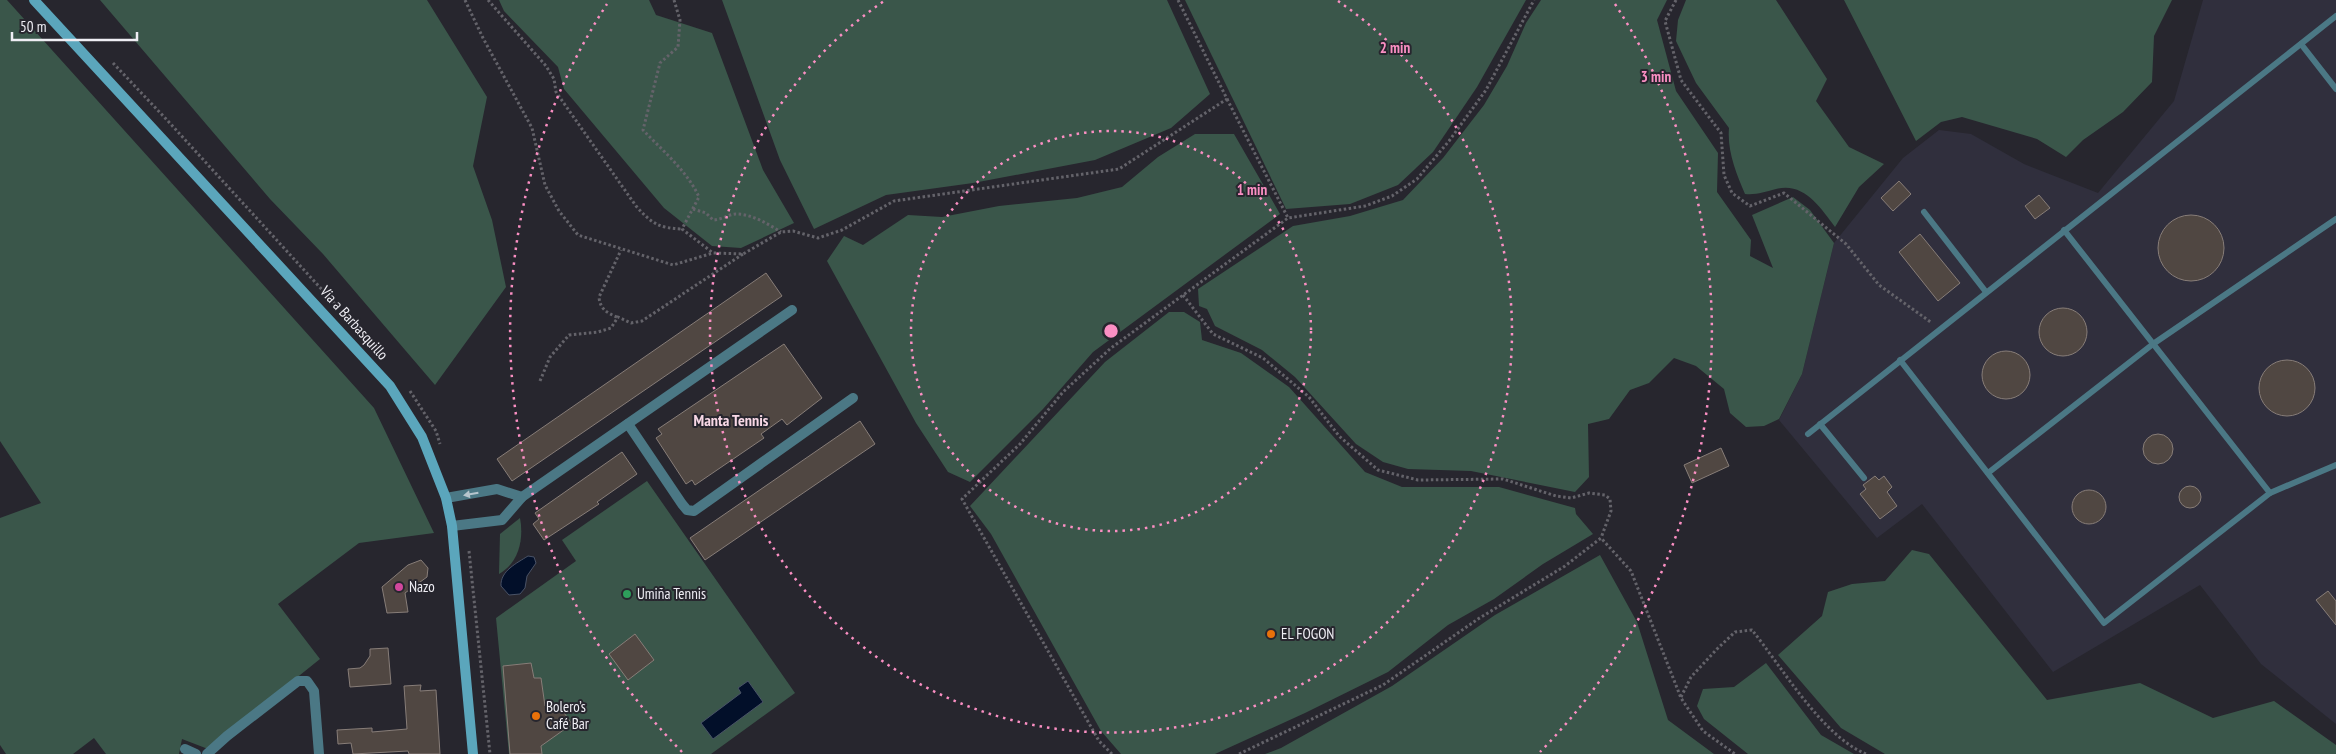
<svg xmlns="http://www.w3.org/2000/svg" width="2336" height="754" viewBox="0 0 2336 754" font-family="'PT Sans Narrow',sans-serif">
	<rect width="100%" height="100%" fill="#27262e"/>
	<path fill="#302f3d" d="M2203 0H2336V724L2261 664 2200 585 2053 672 1922 504 1877 538 1779 420 1802 374 1834 243 1903 158 1939 130 1971 134 2024 164 2098 193 2174 101Z"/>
	<g fill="#3a564a">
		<path d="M0 0H7L374 408 434 533 359 543 278 604 320 659 208 749 182 739 179 754H106L94 738 73 754H6L0 745V518L41 503 0 441Z"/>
		<path d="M100 0H427L487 97 473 166 492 220 506 287 435 385 323 254 270 199Z"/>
		<path d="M499 0H649L656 15 712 33 763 170 794 223 741 248 712 246 664 208 564 89 558 67 504 11Z"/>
		<path d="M722 0H1167L1210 94 1171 128 1095 160 973 183 886 195 814 229 780 160Z"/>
		<path d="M1185 0H1526L1477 87 1433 152 1398 185 1350 204 1286 209Z"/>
		<path d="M1541 0H1667L1657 20 1676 91 1718 153 1717 192 1751 240 1750 256 1773 268 1752 215 1793 197 1810 210 1834 243 1802 374 1779 419 1764 426 1746 427 1730 413 1724 389 1696 366 1674 358 1649 383 1630 390 1609 419 1588 424 1589 477 1575 492 1471 471 1408 469 1383 462 1356 444 1295 377 1262 350 1215 326 1207 309 1199 306 1198 289 1293 226 1350 216 1403 200 1443 158 1484 105 1507 66 1526 23Z"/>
		<path d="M1686 0H1776L1827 79 1816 101 1849 147 1884 164 1859 187 1835 227C1820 207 1804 182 1776 189 1764 192 1757 195 1745 194 1736 173 1727 151 1729 128L1696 83 1676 41 1678 20Z"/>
		<path d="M1844 0H2172L2154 36 2152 82 2123 112 2083 140 2066 157 2037 139 1962 117 1941 122 1916 141Z"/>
		<path d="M1195 134H1234L1280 214 1093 352 1043 409 970 482 948 472 916 423 827 261 844 236 863 245 908 215 942 217 999 206 1077 198 1122 187 1158 157Z"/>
		<path d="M1169 312H1184L1200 322 1202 340 1241 353 1289 387 1365 472 1402 487H1499L1575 508 1576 514 1593 534 1543 564 1494 599 1448 625 1388 672 1305 713 1215 754H1121L1101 731 991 534 970 506 1105 362Z"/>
		<path d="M647 481 795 693 711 754H509L496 618 576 561 562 540Z"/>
		<path d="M520 518C524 539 519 563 499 574L500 534Z"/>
		<path d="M1912 550 1929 554 2047 700 2140 683 2213 718 2274 701 2336 745V754H1885L1841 728 1778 655 1822 616 1828 592 1852 584 1885 581Z"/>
		<path d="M1600 555 1637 622 1668 720 1714 754H1265L1281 748 1392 686 1495 615Z"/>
		<path d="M1766 663 1821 735 1854 754H1748L1704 719 1697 706 1703 689 1734 687Z"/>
	</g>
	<g fill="#020f29" stroke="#495266">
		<path d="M528 556 534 557 536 563 527 576 525 588 520 594 509 595 501 586C500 571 517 563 528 556Z"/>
		<path d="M748 681 763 702 713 739 701 723 741 693 738 688Z"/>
	</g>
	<g fill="#504742" stroke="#877d78">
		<path d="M1899 181 1911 194 1893 211 1881 198Z"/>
		<path d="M2039 195 2050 208 2035 219 2025 206Z"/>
		<circle cx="2191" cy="248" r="33"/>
		<path d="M1920 234 1960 283 1938 301 1899 252Z"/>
		<path d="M766 273 782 296 512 481 497 459Z"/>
		<circle cx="2063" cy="332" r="24"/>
		<path d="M784 344 822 398 787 425 782 419 761 434 764 438 695 485 692 480 686 484 656 438 662 434 658 429Z"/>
		<circle cx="2006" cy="375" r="24"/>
		<circle cx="2287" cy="388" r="28"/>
		<path d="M860 421 875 444 705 560 690 538Z"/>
		<circle cx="2158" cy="449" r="15"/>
		<path d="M1721 448 1729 466 1692 483 1684 465Z"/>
		<path d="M622 452 637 474 597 502 599 504 544 540 533 524 539 519 535 513Z"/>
		<path d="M1875 476 1879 480 1884 476 1892 487 1887 492 1897 506 1880 519 1860 494 1866 489 1863 485Z"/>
		<circle cx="2190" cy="497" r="11"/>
		<circle cx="2089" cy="507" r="17"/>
		<path d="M421 560 428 568 427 577 405 593 408 612 387 613 382 587 408 565Z"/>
		<path d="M2328 591 2336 601V625L2316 600Z"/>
		<path d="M635 634 654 660 628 680 609 654Z"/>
		<path d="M388 648 391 684 350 687 348 669 360 668 364 665 370 656V649Z"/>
		<path d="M531 663 534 678H541L545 706 557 703 572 724 541 746 542 754H510L503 666Z"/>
		<path d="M421 685 420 691 436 690 440 754H409L408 751 353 754 351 743 338 744 337 730 372 728V732L407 729 404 686Z"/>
	</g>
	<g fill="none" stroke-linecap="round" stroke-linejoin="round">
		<g stroke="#64636a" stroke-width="3" stroke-dasharray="2.5 2.5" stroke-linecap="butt">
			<path d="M465 0 483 38 532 128 545 185 559 211 578 235 673 265 713 253"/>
			<path d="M488 0 546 66 554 79 556 92 636 206C652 224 659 228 682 229"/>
			<path d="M674 0 680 20 678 47 660 63 643 130C663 151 687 171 699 197L682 229 713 253 743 254 781 232 793 231 818 238 842 230 894 201 1119 169 1227 99 1178 0"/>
			<path d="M1676 0 1665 21 1681 80 1721 133 1724 175 1732 193 1750 206 1784 193 1846 244 1879 285 1932 323"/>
			<path d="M113 63 167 120 336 305"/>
			<path d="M1227 99 1288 218"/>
			<path d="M693 209 706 213 713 220C721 220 729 214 736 214 752 214 768 224 781 232"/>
			<path d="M1183 295 1213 334 1263 358 1309 397 1339 436 1378 470 1418 480 1503 479 1556 496 1571 498 1589 493 1605 495 1610 499 1611 511 1601 538"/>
			<path d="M617 317C607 313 600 309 599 297L621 250"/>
			<path d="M540 381 550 357 569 335 598 332 611 328 618 317 631 323 642 321 743 254"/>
			<path d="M410 391 436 431 440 444"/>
			<path d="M469 551 490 754"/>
			<path d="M1681 697 1691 677 1717 649 1735 632 1752 630C1782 667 1822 736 1866 754"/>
			<path d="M1112 754 1099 741 962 499 1020 444 1063 392 1111 348 1288 218 1365 206 1392 196 1417 179 1449 141 1486 90 1534 0"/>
			<path d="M1239 754 1383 685 1478 619 1565 566 1601 538 1631 571 1681 698 1703 731 1735 754"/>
		</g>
		<g stroke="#4b7885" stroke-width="6">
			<path d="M2301 44 2336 89"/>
			<path d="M1924 212 1986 292"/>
			<path d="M2064 230 2270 493 2336 465"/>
			<path d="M1900 360 2104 623 2270 493"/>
			<path d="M1820 424 1864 478"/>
			<path d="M1808 434 2336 16"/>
			<path d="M1988 473 2153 344 2336 219"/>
		</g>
		<g stroke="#4b7885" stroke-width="10">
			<path d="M628 424 682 504 687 510 694 511 853 398"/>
			<path d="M446 498 497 489 522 497"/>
			<path d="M452 526 502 520 522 497 792 310"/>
			<path d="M185 749 196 754"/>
			<path d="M207 754 227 736 298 681H307L314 691 319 754"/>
		</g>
		<path stroke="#5ba6bc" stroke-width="10" d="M34 0 390 386 422 437 446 498 452 526 473 754"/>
	</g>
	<defs><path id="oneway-solid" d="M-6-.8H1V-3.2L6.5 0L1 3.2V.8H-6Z" transform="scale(1.25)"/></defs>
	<use fill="#b6c5cd" href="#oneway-solid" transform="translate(471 494) rotate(170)"/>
	<g fill="none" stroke="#fb8fc3" stroke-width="2.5" stroke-dasharray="2.5 5">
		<circle cx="1111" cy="331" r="200"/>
		<path d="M1338 1A401 401 0 1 1 884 1"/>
		<path d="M682 752A601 601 0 0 1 607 4M1615 4A601 601 0 0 1 1540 752"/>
	</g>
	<circle fill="#d1479c" stroke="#27262e" stroke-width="2" cx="399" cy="587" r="5"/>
	<circle fill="#2e9e5b" stroke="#27262e" stroke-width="2" cx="627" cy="594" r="5"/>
	<g fill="#e8710a" stroke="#27262e" stroke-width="2">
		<circle cx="1271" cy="634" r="5"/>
		<circle cx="536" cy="716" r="5"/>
	</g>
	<g text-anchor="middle" stroke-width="4" stroke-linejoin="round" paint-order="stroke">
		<g font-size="15" fill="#efeef4" stroke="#27262e">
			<text transform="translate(354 323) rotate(48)" y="5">Via a Barbasquillo</text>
		</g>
		<g font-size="15" fill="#efeef4" stroke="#27262e" text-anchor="start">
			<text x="409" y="592">Nazo</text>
			<text x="637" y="599">Umiña Tennis</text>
			<text x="1281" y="639">EL FOGON</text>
			<text x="546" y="712">Bolero’s<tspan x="546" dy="17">Café Bar</tspan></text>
		</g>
		<g font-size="16" font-weight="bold" fill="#f8d8e6" stroke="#27262e">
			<text x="731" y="426">Manta Tennis</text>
		</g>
	</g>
	<circle cx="1111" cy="331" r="8" fill="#fb8fc3" stroke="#27262e" stroke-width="2.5"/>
	<g font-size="15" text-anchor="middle" font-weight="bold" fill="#fb8fc3" stroke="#27262e" stroke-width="4" stroke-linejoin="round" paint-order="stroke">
		<text x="1395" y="53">2 min</text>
		<text x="1656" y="82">3 min</text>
		<text x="1252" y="195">1 min</text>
	</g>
	<path d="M12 32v8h125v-8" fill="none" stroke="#efeef4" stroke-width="2.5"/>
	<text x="20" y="32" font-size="15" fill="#efeef4" stroke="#27262e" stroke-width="4" paint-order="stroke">50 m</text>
</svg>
